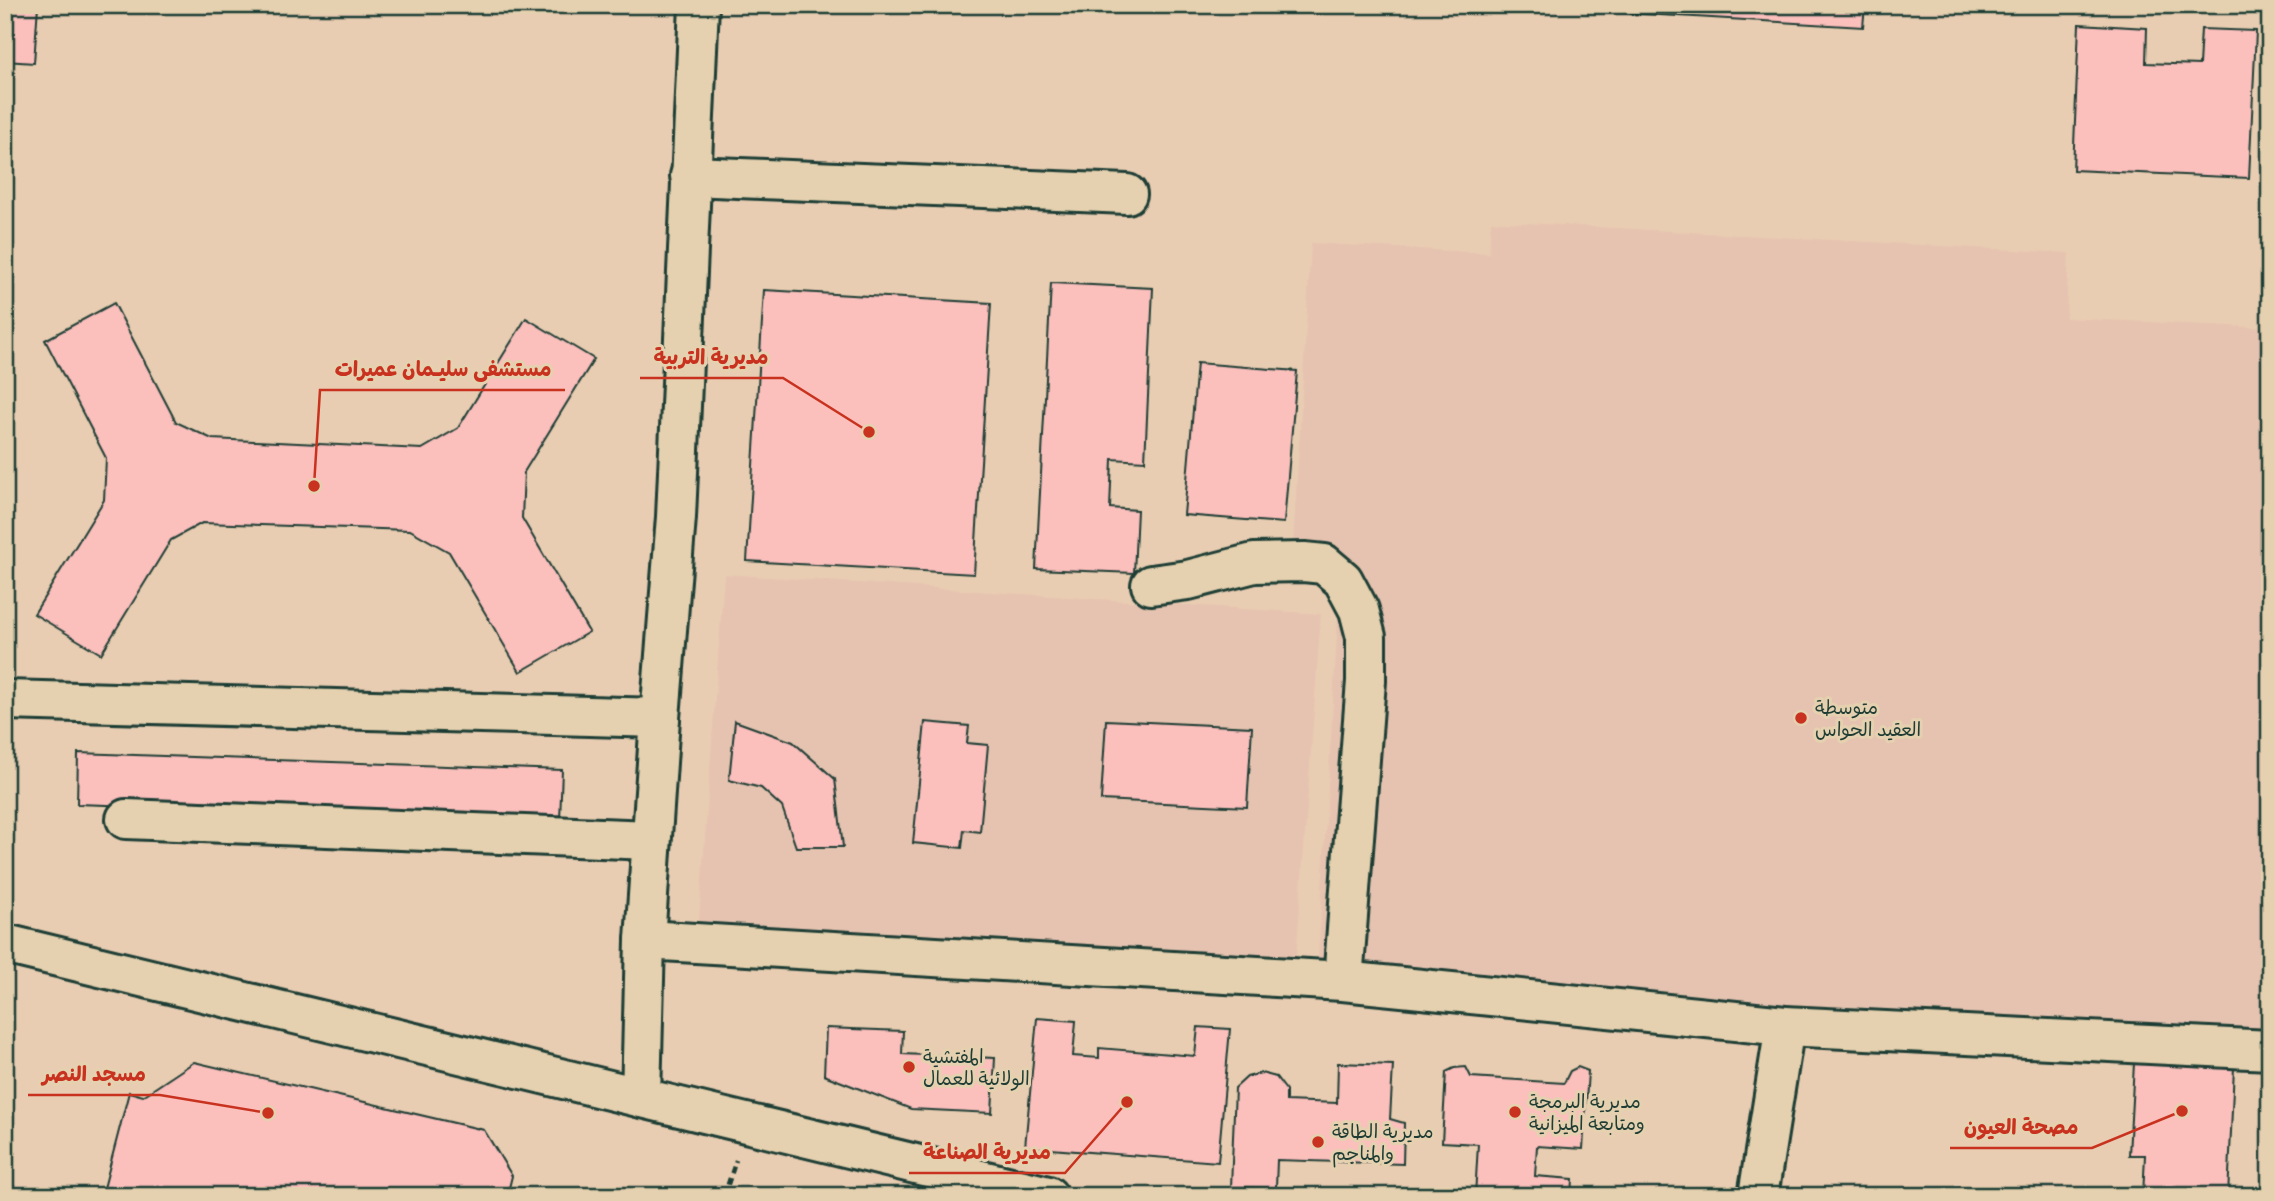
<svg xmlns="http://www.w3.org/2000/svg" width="2275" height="1201" viewBox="0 0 2275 1201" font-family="Delius,'Playpen Sans Arabic',sans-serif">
	<rect width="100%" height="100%" fill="#e9cdb2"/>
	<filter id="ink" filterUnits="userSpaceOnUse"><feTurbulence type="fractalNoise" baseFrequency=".0143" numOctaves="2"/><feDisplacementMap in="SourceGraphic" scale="14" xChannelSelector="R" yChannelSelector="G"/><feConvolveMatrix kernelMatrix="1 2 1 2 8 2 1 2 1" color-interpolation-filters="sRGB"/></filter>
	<g filter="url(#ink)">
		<g fill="#e6c3b0">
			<path d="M1491 221 2069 253 2066 318 2270 328V872L2259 1046 1316 993 1341 564 1292 561 1311 243 1489 253Z"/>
			<path d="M724 574 1321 614 1295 974 698 933Z"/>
		</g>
		<g fill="#fbbfbc" stroke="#1f3d34" stroke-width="2">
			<path d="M5 5H38L34 63 5 61Z"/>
			<path d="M1610 5H1865L1863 27 1610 12Z"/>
			<path d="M2079 24 2147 28 2146 63 2199 65 2201 29 2256 31 2249 178 2073 170Z"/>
			<path d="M1051 283 1153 288 1145 461 1112 459 1110 508 1137 510 1134 573 1036 569Z"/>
			<path d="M764 290 991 303 974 574 747 561Z"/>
			<path d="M114 303 176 422 212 439 422 449 458 428 526 318 594 359 524 472 522 518 589 632 520 672 449 552 410 530 202 523 171 540 101 654 34 614 104 500 106 458 45 340Z"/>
			<path d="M1197 363 1297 371 1284 523 1184 515Z"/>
			<path d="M1106 720 1252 727 1247 807 1101 800Z"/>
			<path d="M735 721 793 742 835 779 843 847H796L782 807 761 788 729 780Z"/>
			<path d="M925 722 969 726 967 743 988 745 980 832 964 830 962 848 913 843Z"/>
			<path d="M78 753 562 770 560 820 77 804Z"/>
			<path d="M1037 1018 1076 1021 1073 1056 1099 1058V1048L1195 1056 1198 1027 1230 1029 1218 1162 1025 1147Z"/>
			<path d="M826 1028 903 1031 902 1054 995 1058 992 1113 911 1109 824 1075Z"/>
			<path d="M194 1062 484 1130 512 1176 507 1196H102L129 1092 143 1096Z"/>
			<path d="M1338 1063 1393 1065 1390 1119 1404 1123 1403 1164 1277 1160 1276 1188 1231 1187 1235 1088 1247 1077 1261 1073 1276 1077 1286 1090V1101L1337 1103Z"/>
			<path d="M2134 1063 2234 1067 2228 1196H2143L2145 1155H2129Z"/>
			<path d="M1466 1067 1471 1077 1564 1083 1570 1071 1578 1067 1588 1071 1583 1149 1537 1146 1535 1176 1573 1179 1572 1196H1475L1478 1144 1442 1142 1446 1072 1454 1068Z"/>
		</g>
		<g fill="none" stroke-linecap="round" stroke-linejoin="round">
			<g stroke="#1f3d34" stroke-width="44">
				<g id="minor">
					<path d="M690 176 1127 194"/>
					<path d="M1151 585 1188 580 1254 563 1304 562 1324 564 1343 580 1359 610 1366 637V681L1343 981"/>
					<path d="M5 700 660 718"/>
					<path d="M126 819 651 840"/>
					<path d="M645 940 1343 981 1785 1026 2270 1050"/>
					<path d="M5 944 1048 1196"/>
					<path d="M641 1098 645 940 660 718 676 517 699 5"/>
					<path d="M1758 1196 1785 1026"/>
				</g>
			</g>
			<path stroke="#1f3d34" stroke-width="4.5" stroke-dasharray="7 5" stroke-linecap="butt" d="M724 1196 736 1160"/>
			<use href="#minor" stroke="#e5d1af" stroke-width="38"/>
		</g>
	</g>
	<g fill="#c8321e" stroke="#e5d1af" stroke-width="2.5">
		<circle cx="1801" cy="718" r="7"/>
		<circle cx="909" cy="1067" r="7"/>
		<circle cx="1515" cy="1112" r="7"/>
		<circle cx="1318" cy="1142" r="7"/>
	</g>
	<g text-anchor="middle" stroke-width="6" stroke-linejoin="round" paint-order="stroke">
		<g font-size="19" fill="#1f3d34" stroke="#e5d1af" text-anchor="start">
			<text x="1815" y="714">متوسطة<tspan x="1815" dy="22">العقيد الحواس</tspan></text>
			<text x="923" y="1063">المفتشية<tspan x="923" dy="22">الولائية للعمال</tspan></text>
			<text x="1529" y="1108">مديرية البرمجة<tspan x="1529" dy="22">ومتابعة الميزانية</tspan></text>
			<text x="1332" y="1138">مديرية الطاقة<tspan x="1332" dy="22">والمناجم</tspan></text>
		</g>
	</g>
	<path fill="none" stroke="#c8321e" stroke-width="2.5" d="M869 432L783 378H640M314 486L320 390H565M268 1113L160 1095H28M2182 1111L2092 1148H1950M1127 1102L1065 1173H909"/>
	<g fill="#c8321e" stroke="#e5d1af" stroke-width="2.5">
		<circle cx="869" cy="432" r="7"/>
		<circle cx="314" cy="486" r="7"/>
		<circle cx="268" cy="1113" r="7"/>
		<circle cx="2182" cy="1111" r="7"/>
		<circle cx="1127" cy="1102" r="7"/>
	</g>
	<g font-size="21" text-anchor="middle" font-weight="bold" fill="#c8321e" stroke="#e5d1af" stroke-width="6" stroke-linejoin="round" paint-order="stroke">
		<text x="711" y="364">مديرية التربية</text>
		<text x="443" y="376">مستشفى سليـمان عميرات</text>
		<text x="94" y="1081">مسجد النصر</text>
		<text x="2021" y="1134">مصحة العيون</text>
		<text x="987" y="1159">مديرية الصناعة</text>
	</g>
	<rect width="2275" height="1201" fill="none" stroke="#e5d1af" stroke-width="28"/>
	<rect x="14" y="14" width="2247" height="1173" fill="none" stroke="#1f3d34" stroke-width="2.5" filter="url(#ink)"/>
</svg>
